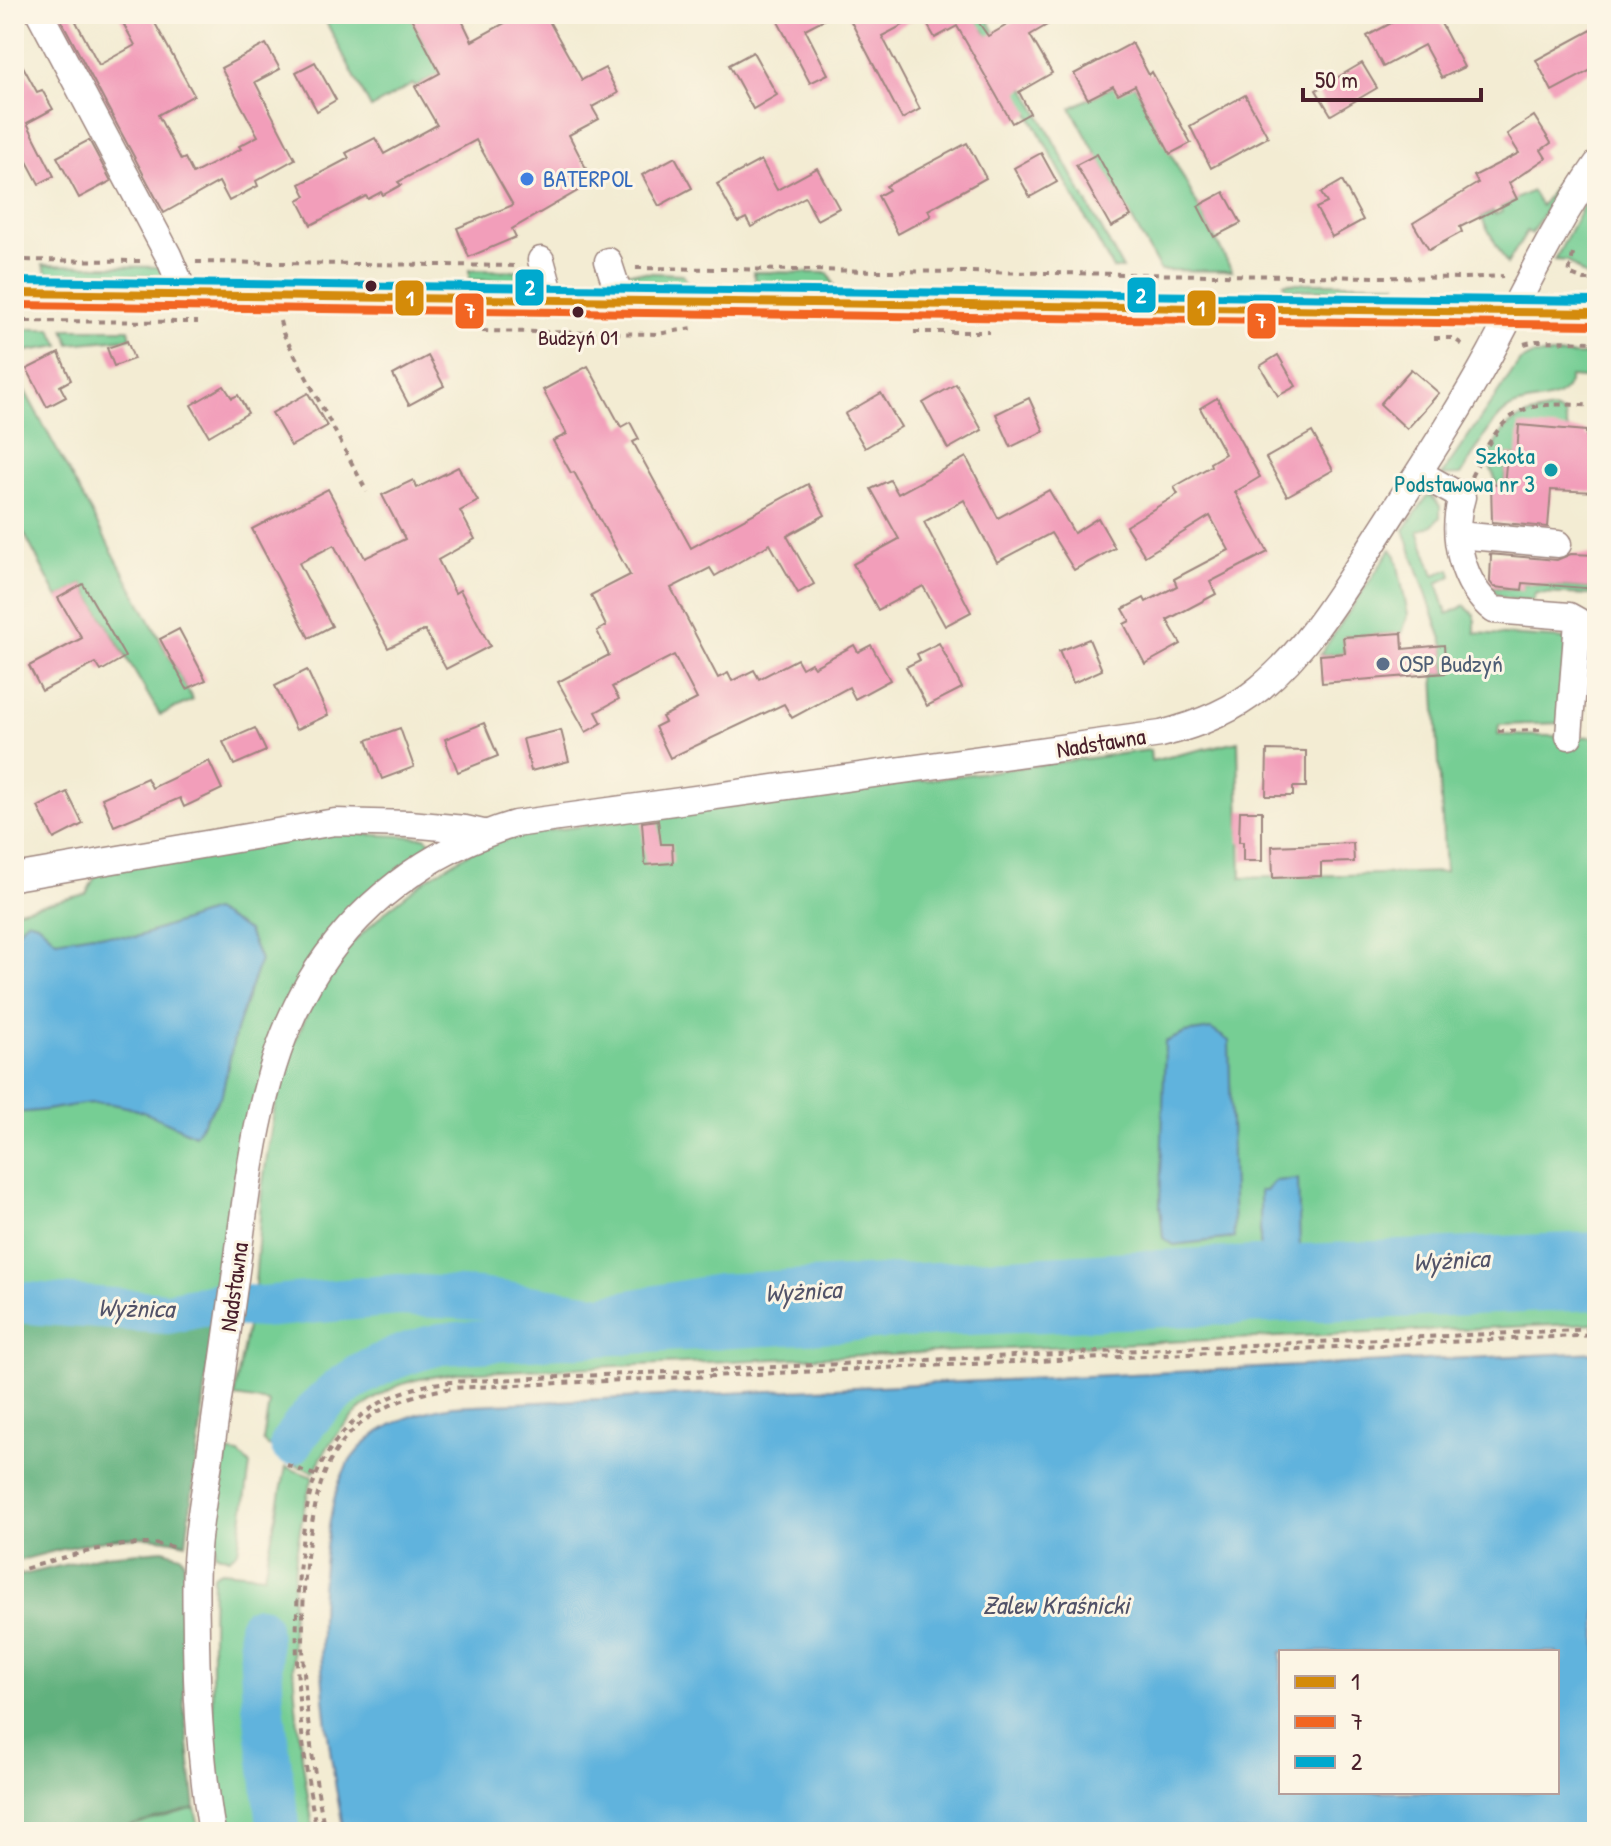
<svg xmlns="http://www.w3.org/2000/svg" width="1611" height="1846" viewBox="0 0 1611 1846" font-family="'Patrick Hand',sans-serif">
	<rect width="100%" height="100%" fill="#fcf5e5"/>
	<filter id="ink" filterUnits="userSpaceOnUse"><feTurbulence type="fractalNoise" baseFrequency=".0125" numOctaves="2"/><feDisplacementMap in="SourceGraphic" scale="16" xChannelSelector="R" yChannelSelector="G"/><feConvolveMatrix kernelMatrix="1 2 1 2 8 2 1 2 1" color-interpolation-filters="sRGB"/></filter>
	<filter id="wash" filterUnits="userSpaceOnUse"><feTurbulence type="fractalNoise" baseFrequency=".006" numOctaves="4" result="noise"/><feDisplacementMap in="SourceGraphic" scale="32" xChannelSelector="R" yChannelSelector="G"/><feGaussianBlur stdDeviation="1.8" result="paint"/><feColorMatrix in="noise" values="0 0 0 0 0 0 0 0 0 0 0 0 0 0 0 0 0 1.4 0 .05"/><feComposite in="paint" operator="in"/></filter>
	<g filter="url(#wash)">
		<rect width="100%" height="100%" fill="#f3ecd3"/>
		<g fill="#76ce94" stroke="#607660" stroke-width="2">
			<path d="M322 14H409L441 73 415 87 413 84 371 108Z"/>
			<path d="M973 14H985L1123 269H1113L984 30H982Z"/>
			<path d="M1135 85 1232 271 1160 270 1071 108 1113 86Z"/>
			<path d="M1564 173 1566 175 1531 234 1527 231 1507 264 1481 217 1493 211 1495 215 1502 212 1500 207 1532 191 1541 206Z"/>
			<path d="M1589 194 1597 210V276H1585L1568 261 1555 260Z"/>
			<path d="M43 265 161 267 167 277 47 274Z"/>
			<path d="M469 270 538 271 539 282 469 280Z"/>
			<path d="M623 272 683 274 688 284H628Z"/>
			<path d="M753 272 828 273 834 286 757 284Z"/>
			<path d="M1284 283H1397L1395 292 1286 289Z"/>
			<path d="M14 329H51L60 346 14 353Z"/>
			<path d="M64 329H129L131 338 70 344Z"/>
			<path d="M1533 355H1597V379L1570 377C1567 407 1529 397 1509 409 1492 418 1472 458 1461 475L1441 476 1520 361Z"/>
			<path d="M14 371 193 700 160 715 83 584 58 598 14 514Z"/>
			<path d="M1553 410 1564 414 1568 430 1517 456 1507 455 1504 486 1498 485 1487 460C1506 421 1511 418 1553 410Z"/>
			<path d="M1429 494 1440 506V517L1433 525 1418 531 1434 575 1450 569 1452 576 1437 583 1447 614 1464 606 1475 615V633L1567 639 1563 723 1499 725 1498 735 1597 737V1247H1508L1125 1262 711 1286 605 1306 470 1289 393 1286 254 1299 262 1188 275 1105 293 1046 318 989 346 949 387 910 426 879 484 844 523 834 1150 750 1151 761 1238 741 1241 878 1445 872 1434 674 1446 673 1444 645 1404 530Z"/>
			<path d="M1391 549 1396 556 1408 615 1402 633 1344 637 1345 653 1320 655Z"/>
			<path d="M1523 583 1597 589V595L1535 593 1533 600C1516 599 1500 602 1490 587L1522 590Z"/>
			<path d="M332 833 425 837 434 845 405 863 358 902 330 931 310 959 248 1131 230 1199 217 1299 171 1309 14 1302V911L86 894 98 871Z"/>
			<path d="M1199 1274 1196 1299 442 1339C430 1341 417 1343 405 1346 358 1361 315 1396 290 1439L291 1444 295 1445C336 1387 372 1364 442 1350L1597 1302V1323L455 1373C441 1376 426 1377 412 1381 368 1394 332 1432 314 1472L287 1462 289 1450 268 1446 263 1441 269 1402 234 1397 250 1311 397 1300 486 1307 603 1321 724 1299Z"/>
			<path d="M226 1452 239 1454 250 1465 238 1551 229 1558 215 1553Z"/>
			<path d="M286 1467 313 1477C277 1587 294 1720 314 1832H283L266 1703 262 1626 257 1628 260 1708 275 1832H224C210 1747 211 1660 213 1575L221 1571 264 1575Z"/>
			<path d="M195 1808 200 1832H50L115 1830Z"/>
		</g>
		<g fill="#60b17e" stroke="#556854" stroke-width="2">
			<path d="M14 1313 167 1323 215 1313 186 1543C129 1527 70 1547 14 1562Z"/>
			<path d="M163 1550 181 1555 184 1561V1706L195 1808 115 1830 37 1832 14 1821V1577L105 1555Z"/>
		</g>
		<g fill="#61b3dd" stroke="#566984" stroke-width="2" fill-rule="evenodd">
			<path d="M213 911 248 931 260 960 236 1030 222 1094 195 1135C166 1122 133 1104 101 1103 74 1102 44 1114 14 1112V935L27 920 37 923 56 940 93 934 136 937Z"/>
			<path d="M1211 1029 1229 1041 1234 1238 1174 1245 1163 1238 1160 1206 1165 1042 1185 1033Z"/>
			<path d="M1298 1179 1300 1248 1260 1249V1191H1266L1275 1181Z"/>
			<path d="M1597 1352V1832H344C325 1735 312 1632 328 1533 332 1507 336 1480 352 1458 376 1425 415 1412 453 1406ZM1281 1652H1557V1792H1281Z"/>
		</g>
		<g fill="none" stroke-linecap="round" stroke-linejoin="round">
			<g stroke="#61b3dd" stroke-width="42">
				<path d="M14 1302 168 1313 213 1304 262 1307 399 1295 478 1299 602 1316 719 1295 1133 1272 1597 1253"/>
				<path d="M291 1444C325 1388 379 1358 441 1344L941 1315 1597 1289"/>
				<path d="M259 1627 263 1704 279 1832"/>
			</g>
		</g>
		<g id="blocks">
			<g fill="#f29eba">
				<path d="M58 14H72L99 65 135 45 118 14H150L194 95 158 115 181 160 185 158 193 174 241 149 239 146 258 136 221 68 266 44 280 69 255 82 295 159 256 181 258 186 229 201 219 182 164 213Z"/>
				<path d="M409 14H459L472 41 521 14H545L582 80 605 68 618 93 592 107 599 119 569 135 593 182 512 229 516 237 469 257 457 228 513 205 476 140 398 182 401 185 383 195 381 192 368 199 366 196 311 225 298 200 306 196 300 184 349 158 346 153 375 138 384 154 437 125 415 87 440 73Z"/>
				<path d="M774 14H834L805 29 828 74 810 83Z"/>
				<path d="M847 14H978L974 16 988 36 1026 14H1066L1030 35 1052 73 1019 92 1030 113 1012 123 957 26 935 38 922 15 882 36 920 109 902 119Z"/>
				<path d="M1408 14H1436L1464 67 1442 78 1424 45 1383 67 1367 36Z"/>
				<path d="M1597 27V67L1552 91 1536 60Z"/>
				<path d="M1132 43 1149 75 1152 72 1191 143 1170 154 1135 85 1118 94 1113 86 1088 99 1074 74Z"/>
				<path d="M14 50 37 92 42 90 53 109 27 123 54 176 39 184 14 137Z"/>
				<path d="M753 52 777 95 753 109 729 65Z"/>
				<path d="M315 62 336 100 317 111 296 72Z"/>
				<path d="M1362 63 1377 88 1331 115 1316 90Z"/>
				<path d="M1245 95 1268 137 1211 168 1190 126Z"/>
				<path d="M1534 116 1551 143 1541 150 1546 158 1509 183 1517 199 1460 227 1462 232 1429 250 1413 223 1478 183 1474 176 1519 153 1507 134Z"/>
				<path d="M89 140 111 181 79 198 57 157Z"/>
				<path d="M967 143 986 178 928 210 931 216 898 234 878 196 889 190 886 186Z"/>
				<path d="M1041 153 1057 182 1030 197 1014 168Z"/>
				<path d="M1097 154 1131 216 1111 227 1076 165Z"/>
				<path d="M675 157 692 188 659 206 642 175Z"/>
				<path d="M761 160 777 190 817 168 839 208 817 220 805 197 751 227 746 218 738 222 717 184Z"/>
				<path d="M1342 181 1363 220 1332 237 1316 208 1327 203 1321 193Z"/>
				<path d="M1224 192 1241 223 1214 237 1198 206Z"/>
				<path d="M127 341 134 359 114 366 107 348Z"/>
				<path d="M59 353 71 380 60 386 66 397 47 407 27 369Z"/>
				<path d="M1278 355 1296 386 1278 396 1260 366Z"/>
				<path d="M428 356 444 386 409 405 393 375Z"/>
				<path d="M588 366 621 427 630 422 639 439 633 442 691 548 808 484 825 515 787 536 814 584 798 593 770 544 715 576 710 568 671 588 718 678 728 673 732 681 754 670 759 679 797 659 802 668 811 663 814 667 854 645 858 652 871 645 890 680 855 699 849 687 792 718 784 704 670 758 655 727 665 722 662 717 697 699 674 655 612 687 619 699 596 712 602 723 586 732 558 682 609 655 597 631 606 626 591 595 630 575 574 472 571 473 553 441 567 434 543 390Z"/>
				<path d="M1411 369 1439 393 1407 429 1380 404Z"/>
				<path d="M956 384 982 430 948 449 923 403Z"/>
				<path d="M224 386 232 398 238 395 248 413 209 436 191 405Z"/>
				<path d="M308 393 327 426 291 446 272 413Z"/>
				<path d="M881 393 901 427 865 448 845 414Z"/>
				<path d="M1029 398 1044 431 1011 447 996 414Z"/>
				<path d="M1217 398 1260 477 1235 492 1268 552 1210 582 1216 594 1167 620 1181 644 1145 664 1124 624 1130 621 1123 609 1144 598 1146 602 1177 586 1174 579 1229 550 1210 516 1145 556 1126 526 1178 494 1174 487 1211 466 1210 463 1225 454 1200 408Z"/>
				<path d="M1519 425 1586 431V436H1597V492L1551 490 1548 527 1492 522 1491 484 1504 486 1507 454 1517 456Z"/>
				<path d="M1312 432 1333 470 1287 496 1266 458Z"/>
				<path d="M966 457 998 518 1049 490 1074 533 1098 518 1115 548 1074 570 1051 533 997 562 964 500 924 522 971 612 945 626 923 586 878 610 853 564 899 539 871 489 890 480 898 494Z"/>
				<path d="M458 467 478 501 460 511 475 539 438 560 455 593 460 590 490 646 446 669 425 630 388 648 334 545 299 563 332 626 309 638 252 529 328 489 365 558 405 539 382 495 413 480 417 488Z"/>
				<path d="M1489 554 1557 560 1571 554 1597 555V589L1523 583 1522 590 1494 587 1490 582 1491 555Z"/>
				<path d="M83 584 125 657 101 671 96 663 42 691 29 666 82 638 58 598Z"/>
				<path d="M179 629 206 680 187 689 160 639Z"/>
				<path d="M1402 633 1403 649 1444 645 1446 673 1322 683 1320 655 1345 653 1343 637Z"/>
				<path d="M1089 639 1102 670 1073 683 1059 651Z"/>
				<path d="M939 643 962 688 927 706 906 667 920 660 917 654Z"/>
				<path d="M307 670 328 715 296 730 275 686Z"/>
				<path d="M484 723 498 756 458 772 445 739Z"/>
				<path d="M255 728 266 751 234 765 223 742Z"/>
				<path d="M400 728 414 767 382 779 367 740Z"/>
				<path d="M561 730 569 761 531 771 523 739Z"/>
				<path d="M1267 750 1306 751V787H1293V796H1266Z"/>
				<path d="M209 761 222 789 184 807 180 798 114 826 102 798 147 778 152 788Z"/>
				<path d="M67 792 83 824 54 839 38 807Z"/>
				<path d="M1240 811H1262V861H1243V842H1239Z"/>
				<path d="M658 820 661 844H672L673 863 645 865 642 822Z"/>
				<path d="M1353 843 1354 862 1321 863V876L1273 878 1272 846Z"/>
			</g>
		</g>
	</g>
	<g filter="url(#ink)">
		<use href="#blocks" fill-opacity="0" stroke="#9e867f" stroke-width="2"/>
		<g fill="none" stroke-linecap="round" stroke-linejoin="round">
			<g stroke="#9e867f" stroke-width="29">
				<g id="minor">
					<path d="M40 14 168 255 185 295"/>
					<path d="M541 260 552 300"/>
					<path d="M608 261 621 301"/>
					<path d="M14 293 1597 313"/>
					<path d="M1419 473 1462 497C1450 535 1462 585 1494 610L1569 616 1578 621 1569 736"/>
					<path d="M1458 535 1558 544"/>
					<path d="M14 877 335 822 409 824 465 829 483 833"/>
					<path d="M212 1832C201 1768 197 1705 196 1640 196 1610 194 1579 197 1549 200 1511 208 1473 213 1435 220 1385 227 1336 234 1286 248 1185 257 1072 309 983 354 906 430 849 515 824L1161 734C1197 725 1231 712 1260 688 1307 649 1339 596 1372 545 1412 482 1454 420 1490 354 1525 289 1555 224 1597 164"/>
				</g>
			</g>
			<g stroke="#9e867f" stroke-width="4" stroke-dasharray="6 6" stroke-linecap="butt">
				<path d="M1573 254 1569 274 1584 280H1597"/>
				<path d="M14 260 144 261"/>
				<path d="M196 262 520 266"/>
				<path d="M636 268 1463 278 1503 276"/>
				<path d="M14 321 198 322"/>
				<path d="M280 321 283 333 367 492"/>
				<path d="M459 325 480 331 658 334 693 328"/>
				<path d="M914 332H989"/>
				<path d="M1434 338H1453L1466 347"/>
				<path d="M1524 344 1536 341 1597 342"/>
				<path d="M1471 477C1506 405 1519 401 1597 406"/>
				<path d="M1498 731 1544 730"/>
				<path d="M287 1465 318 1476"/>
				<path d="M14 1572C63 1558 124 1536 174 1547"/>
				<path d="M317 1832C299 1740 291 1646 301 1552 304 1524 307 1495 319 1469 343 1417 394 1386 450 1382L1597 1329"/>
				<path d="M325 1832C307 1736 295 1639 309 1541 315 1506 319 1473 341 1444 369 1408 410 1394 453 1388L1597 1335"/>
			</g>
			<use href="#minor" stroke="#fff" stroke-width="26"/>
			<g stroke="#fcf5e5" stroke-width="14">
				<path id="bus-1" d="M14 293 1597 313"/>
			</g>
			<g stroke="#fcf5e5" stroke-width="14">
				<path id="bus-2" d="M14 305 1597 325"/>
			</g>
			<g stroke="#fcf5e5" stroke-width="14">
				<path id="bus-3" d="M14 281 1597 301"/>
			</g>
			<use href="#bus-1" stroke="#d48b09" stroke-width="8"/>
			<use href="#bus-2" stroke="#f26522" stroke-width="8"/>
			<use href="#bus-3" stroke="#00a9ce" stroke-width="8"/>
		</g>
	</g>
	<circle fill="#3f7fe0" stroke="#fcf5e5" stroke-width="3" cx="527" cy="179" r="8"/>
	<g fill="#4a1f2b" stroke="#fcf5e5" stroke-width="3">
		<circle cx="371" cy="286" r="7"/>
		<circle cx="578" cy="312" r="7"/>
	</g>
	<circle fill="#0f9aa8" stroke="#fcf5e5" stroke-width="3" cx="1551" cy="470" r="8"/>
	<circle fill="#5c6f8a" stroke="#fcf5e5" stroke-width="3" cx="1383" cy="664" r="8"/>
	<g text-anchor="middle" stroke-width="6" stroke-linejoin="round" paint-order="stroke">
		<g font-size="22" fill="#4a1f2b" stroke="#fcf5e5">
			<text x="578" y="345">Budzyń 01</text>
		</g>
		<g font-size="24" fill="#366cbe" stroke="#fcf5e5" text-anchor="start">
			<text x="543" y="187">BATERPOL</text>
		</g>
		<g font-size="24" fill="#0d838f" stroke="#fcf5e5" text-anchor="end">
			<text x="1535" y="464">Szkoła<tspan x="1535" dy="28">Podstawowa nr 3</tspan></text>
		</g>
		<g font-size="24" fill="#4e5e75" stroke="#fcf5e5" text-anchor="start">
			<text x="1399" y="672">OSP Budzyń</text>
		</g>
		<g font-size="24" fill="#4a1f2b" stroke="#fcf5e5">
			<text transform="translate(1101 743) rotate(-9)" y="8">Nadstawna</text>
			<text transform="translate(234 1287) rotate(-82)" y="8">Nadstawna</text>
		</g>
		<g font-size="26" font-style="italic" fill="#525369" stroke="#fcf5e5">
			<text transform="translate(1451 1260) rotate(-3)" y="9">Wyżnica</text>
			<text transform="translate(803 1291) rotate(-3)" y="9">Wyżnica</text>
			<text transform="translate(136 1308) rotate(1)" y="9">Wyżnica</text>
			<text x="1056" y="1614">Zalew Kraśnicki</text>
		</g>
	</g>
	<g stroke="#fcf5e5" stroke-width="3">
		<rect x="514" y="268" width="31" height="39" rx="8" fill="#00a9ce"/>
		<rect x="1126" y="276" width="31" height="38" rx="8" fill="#00a9ce"/>
		<rect x="394" y="279" width="31" height="38" rx="8" fill="#d48b09"/>
		<rect x="1186" y="289" width="31" height="38" rx="8" fill="#d48b09"/>
		<rect x="454" y="292" width="31" height="38" rx="8" fill="#f26522"/>
		<rect x="1246" y="302" width="31" height="38" rx="8" fill="#f26522"/>
	</g>
	<g font-size="22" text-anchor="middle" font-weight="bold" fill="#fff">
		<text x="530" y="295">2</text>
		<text x="1141" y="303">2</text>
		<text x="410" y="306">1</text>
		<text x="1201" y="316">1</text>
		<text x="470" y="318">7</text>
		<text x="1261" y="328">7</text>
	</g>
	<rect width="1611" height="1846" fill="none" stroke="#fcf5e5" stroke-width="48"/>
	<rect x="1279" y="1650" width="280" height="144" fill="#fcf5e5" stroke="#b59f9b" stroke-width="2"/>
	<rect x="1295" y="1676" width="40" height="12" fill="#d48b09" stroke="#b59f9b" stroke-width="2"/>
	<text x="1351" y="1690" font-size="24" fill="#4a1f2b">1</text>
	<rect x="1295" y="1716" width="40" height="12" fill="#f26522" stroke="#b59f9b" stroke-width="2"/>
	<text x="1351" y="1730" font-size="24" fill="#4a1f2b">7</text>
	<rect x="1295" y="1756" width="40" height="12" fill="#00a9ce" stroke="#b59f9b" stroke-width="2"/>
	<text x="1351" y="1770" font-size="24" fill="#4a1f2b">2</text>
	<path d="M1303 88v12h178v-12" fill="none" stroke="#4a1f2b" stroke-width="4"/>
	<text x="1315" y="88" font-size="24" fill="#4a1f2b" stroke="#fcf5e5" stroke-width="6" paint-order="stroke">50 m</text>
</svg>
